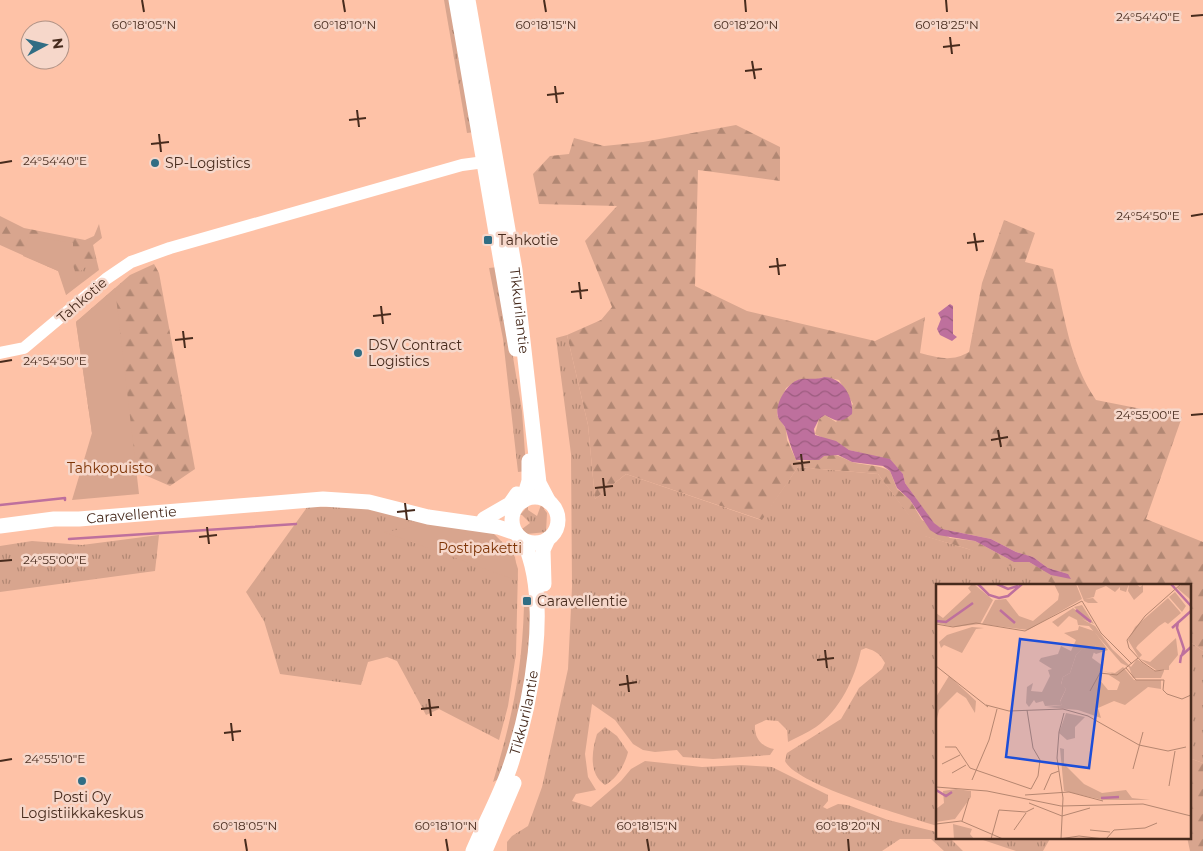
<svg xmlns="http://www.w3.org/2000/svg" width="1203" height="851" viewBox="0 0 1203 851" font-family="Montserrat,sans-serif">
	<defs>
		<pattern id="grass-tufts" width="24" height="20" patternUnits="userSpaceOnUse" patternTransform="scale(1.25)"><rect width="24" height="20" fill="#d8a58e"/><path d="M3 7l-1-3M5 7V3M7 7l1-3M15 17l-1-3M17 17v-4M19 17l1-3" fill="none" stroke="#b18773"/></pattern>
		<pattern id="forest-firs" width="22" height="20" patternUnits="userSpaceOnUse" patternTransform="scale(1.25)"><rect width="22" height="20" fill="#d8a58e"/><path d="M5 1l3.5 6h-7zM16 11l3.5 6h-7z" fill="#b18773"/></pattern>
		<pattern id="water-waves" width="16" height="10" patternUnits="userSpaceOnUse" patternTransform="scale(1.25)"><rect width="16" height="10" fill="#be709d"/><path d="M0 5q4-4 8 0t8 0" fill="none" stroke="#9c5c7f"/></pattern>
	</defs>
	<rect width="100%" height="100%" fill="#fec2a7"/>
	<g fill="url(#grass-tufts)">
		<path d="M444 0H452L475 132 467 133Z"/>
		<path d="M93 245 99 270 66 295 71 280Z"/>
		<path d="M498 267 522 411 526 468V471L518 472 503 339 489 268Z"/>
		<path d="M567 335 588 425 595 499 626 474 761 520 798 467 878 474 925 536 968 549 1113 585H937V826C909 817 796 785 785 761L787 753 841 719 859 688 882 669 885 663C880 654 876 651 866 648L861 650C855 678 840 710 816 727 807 733 797 737 788 742L787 730 778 721 766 720 755 725C754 738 762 747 774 749L770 755 713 759 683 757 677 750 655 752 643 750 633 744 615 720 592 704 585 754 588 777 596 790 576 794 572 801 591 807 621 781 631 769 645 761 702 767 741 765 772 767 828 795V801L823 807 827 809 838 804 848 805 888 820 933 831 937 833V837L950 838 963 851H944L931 839H900L882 851H507V842L512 836 528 826 542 787 568 669 572 587 571 454 556 338Z"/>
		<path d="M541 505 547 513 546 532 527 534 522 529 530 523 522 515H520L528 506V510L537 516Z"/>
		<path d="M308 506 375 509 491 531 513 553 518 569 516 654 508 706 499 740 439 709 426 715 397 661 387 657 368 662 361 685 280 674 264 621 246 592Z"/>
		<path d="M159 535 155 571 0 592V546L32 541 82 545Z"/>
		<path d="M524 606H529C541 664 516 724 499 779L493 782C512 719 522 672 524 606Z"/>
		<path d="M1189 641 1203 651V763L1189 758Z"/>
		<path d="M605 727 617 736 628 752C625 764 617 779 605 785 588 774 592 750 597 734Z"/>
		<path d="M974 837H1051L1043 851H1016Z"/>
	</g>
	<g fill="url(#forest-firs)" fill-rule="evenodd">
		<path d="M736 125 780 147V181L698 170 695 286 747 311 875 341 925 317 920 353C939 358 952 362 969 352L982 283 1004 220 1035 233 1025 262 1053 269C1065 315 1069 361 1096 400L1182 417 1146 519 1203 542V651L1189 641V585L1052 583 968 549 924 536 878 474 798 467 762 520 626 474 595 499 588 425 567 335 601 320 612 307 585 241 617 206 539 204 533 174 550 156 569 154 574 138 604 146 643 142ZM824 377 839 380 853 404 836 422 825 415 819 419 815 434 849 450 890 460 903 474 905 483 934 524 942 529 991 539 1016 552 1033 557 1048 568 1068 574 1051 575 1029 562H1014L975 541 950 538 922 520 910 500 897 489 890 471C878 464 865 466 852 462 842 458 838 454 826 455 817 457 808 463 796 460L787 440 786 429 777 415 778 407 786 388 793 383 801 379 815 380Z"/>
		<path d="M0 216 24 228 85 240 94 236 99 224 102 238 93 245 94 259 71 280 58 271 0 245Z"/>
		<path d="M154 264 159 273 195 469 170 486 138 472 92 433 76 322 130 275Z"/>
		<path d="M1189 758 1203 763V851H1190L1187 837H1189Z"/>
	</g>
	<g fill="#d8a58e">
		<path d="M29 236 73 243V265L79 284 66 295 58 271 23 256Z"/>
		<path d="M115 288 139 494 72 500 92 433 76 322Z"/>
		<path d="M432 524 491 531 515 557 518 581 384 532Z"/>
	</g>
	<g fill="url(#water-waves)">
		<path d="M950 304 953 306V334L957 337 952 341 940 335 937 329 941 319 938 313Z"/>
		<path d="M824 377C842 377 854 397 852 414 841 423 837 422 825 415L819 419 814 429 815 435 836 441 849 450 890 459 903 474 905 483 934 523 942 529 991 539 1016 552 1033 557 1048 568 1068 574 1071 579 1051 575 1029 562H1014L975 541 938 535 930 530 910 500 897 488 890 471 883 466 852 462 838 455 824 456 819 460H796C792 450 789 441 786 430 785 425 780 422 778 417 774 404 788 381 801 379 809 378 816 380 824 377Z"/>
	</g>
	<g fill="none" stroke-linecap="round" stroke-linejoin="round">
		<g stroke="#be709d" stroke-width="2.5">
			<path d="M0 505 65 498V500"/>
			<path d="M69 539 296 524"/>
		</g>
		<path stroke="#fff" stroke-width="12" d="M0 353 24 348 106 279 131 262 170 248 462 165 492 161"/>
		<g stroke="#fff" stroke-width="15">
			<path d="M456 0 516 349"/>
			<path id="s1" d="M468 0 515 270 539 483 549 502"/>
			<circle cx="535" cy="520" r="23"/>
			<path d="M523 501 529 481V461"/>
			<path d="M484 519 510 504 517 494"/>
			<path id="s2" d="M0 526 54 519H79L323 499 369 502 428 517 498 527 516 533"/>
			<path d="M544 584 543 550 548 539"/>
			<path id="s3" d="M473 851C485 823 500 796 510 767 531 705 552 601 523 540"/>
			<path d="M485 851 514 783"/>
		</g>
	</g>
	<path fill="none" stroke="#472b1d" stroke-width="2" d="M142 0 144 12M343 0 345 12M544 0 546 12M745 0 746 12M946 0 947 12M1191 16 1203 15M950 37 952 54M943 47 960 45M752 61 755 79M745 71 762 69M555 86 557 103M547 95 564 93M357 110 359 127M349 120 366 118M159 134 161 152M151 144 169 142M0 163 12 161M1191 216 1203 214M974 233 977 251M967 243 984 241M777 258 779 275M769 267 786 265M579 282 581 299M571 292 588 290M381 306 383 324M373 316 391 314M183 331 185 348M175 340 193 338M0 362 12 360M1191 415 1203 414M998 430 1001 447M991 440 1008 437M801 454 803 471M793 464 810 462M603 478 605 496M595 488 613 486M405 503 407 520M397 512 415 510M207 527 209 544M199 537 217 535M0 561 12 560M825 650 827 668M817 660 834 658M627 675 629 692M619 685 637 682M429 699 431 716M421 709 439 707M231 723 233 741M224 733 241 731M0 761 12 759M245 839 247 851M446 839 448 851M647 839 649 851M848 839 849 851"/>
	<g fill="#306d84" stroke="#f6d7ca" stroke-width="2">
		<circle cx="155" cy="163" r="5"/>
		<rect x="483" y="235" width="10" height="10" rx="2.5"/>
		<circle cx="358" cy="353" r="5"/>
		<rect x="522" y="596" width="10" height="10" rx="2.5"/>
		<circle cx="82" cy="781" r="5"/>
	</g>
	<g text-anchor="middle" stroke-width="5" stroke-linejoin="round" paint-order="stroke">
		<g font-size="14" fill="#472b1d" stroke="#f6d7ca" text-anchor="start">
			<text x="165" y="168">SP-Logistics</text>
			<text x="498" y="245">Tahkotie</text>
			<text x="368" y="350">DSV Contract<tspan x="368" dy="16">Logistics</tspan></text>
			<text x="537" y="606">Caravellentie</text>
			<text x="82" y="802" text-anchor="middle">Posti Oy<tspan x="82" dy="16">Logistiikkakeskus</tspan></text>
		</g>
		<g font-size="14" fill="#472b1d" stroke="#f6d7ca">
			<text transform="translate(82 300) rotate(-41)" y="5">Tahkotie</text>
			<text dy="5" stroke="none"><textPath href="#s1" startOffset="315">Tikkurilantie</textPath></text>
			<text dy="5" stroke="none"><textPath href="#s2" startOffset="132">Caravellentie</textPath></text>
			<text dy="5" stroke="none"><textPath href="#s3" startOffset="148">Tikkurilantie</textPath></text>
		</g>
		<g font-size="14" fill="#7d3406" stroke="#f6d7ca">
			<text x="110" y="473">Tahkopuisto</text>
			<text x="480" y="553">Postipaketti</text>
		</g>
	</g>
	<g transform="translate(936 584)">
		<rect width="255" height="255" fill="#fec2a7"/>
		<path d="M118 0H140L146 15 92 46 46 40 59 16 70 15 83 32 97 37 122 16 123 10ZM141 0H200L204 3 207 1V8L198 16 192 7 193 0 190 8 184 6V3L179 8 170 2 160 6 158 13 149 15 157 14 162 19H152L148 17ZM246 0H255V16L241 4ZM35 1H39L57 16 44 40 19 43 0 39V29L7 34 35 8 32 4ZM239 8 250 22 246 28 233 13ZM232 14 245 29 232 40 229 38 223 42 202 61 200 64 206 71 203 74 192 56 199 43ZM146 21 158 40 146 35 159 42 176 65 195 83 201 75 218 87H228L225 94H197L193 83 185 79 153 42 142 41 141 36 133 32 122 43 116 38 137 24 143 28 138 23ZM36 43 48 44 40 45 26 69 8 61 5 64 3 58 11 51ZM240 54 242 71 233 82V86H220L204 75 214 78ZM153 57 160 62 156 74 167 82 163 95 172 106H181L184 98 173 91 176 89 165 87 179 89 187 83 198 96H225V105L212 103 189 121 178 117 162 124 165 134 142 126 110 123 126 121 124 118 130 105 125 101 127 93 134 89 140 71ZM130 129 149 133 139 143V154L131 156 123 149ZM124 164 128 165V180L148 200 166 209 190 206 196 214 214 216H167L128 207Z" fill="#d8a58e"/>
		<path d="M143 42 158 47 172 66 160 70 157 68 160 62 153 58 140 71 134 89 127 93 125 100 130 105 124 117 126 121 109 122 107 117 100 119 98 116 93 123 90 119 91 103 97 99 95 107 106 108 114 92 112 86 116 85 103 77 105 74 122 70 125 62 135 67 140 56 128 49 142 46Z" fill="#d8a58e"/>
		<path d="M13 92 40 117 39 129 30 114 21 108 3 126 0 139V113ZM20 205 35 207V213L19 235 0 238V225L8 219 7 207ZM17 240 36 245 34 250 38 255H18Z" fill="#d8a58e"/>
		<path fill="none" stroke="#be709d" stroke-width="2.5" d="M42 0 53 11 63 14 72 12 86 0M61 0 72 5 82 2M235 0 255 22M64 26 79 39M140 26 155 38M0 37 10 38 37 19M242 38 241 44 248 65 246 71M236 44 255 27M244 79 245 72 255 63M0 206 10 212 16 208M165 214 183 213"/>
		<path fill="none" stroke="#b58670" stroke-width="1" d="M0 40 17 43 40 39 89 47 146 17 165 49 196 80M0 82 52 123M190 84 200 96H228L227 106 231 110 246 115 255 111M228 86 219 87 206 78 193 64 191 56 209 32 245 0M154 107 164 89 181 91 202 74M50 121 73 127 127 125 152 132 203 161 232 167 250 163M9 163H20L34 184 95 205 102 192 104 176 97 164 91 126M6 180 24 171M197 185 207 148M16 189 30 181M36 196 53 156 61 125M233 202 239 167M0 203 51 207 125 222 207 220 255 232M108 206 115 190 123 187M89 211 133 208 167 217M93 219 126 232 154 224M26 237 33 214M0 240 25 237 67 255M78 246 90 229M154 246 174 248M55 255 63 226 90 228 98 224M123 255 143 252 168 255M125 255 127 214 121 174 123 148 128 129M170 255 178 246 209 244 221 239"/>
		<path fill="#1d4ed8" fill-opacity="0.15" stroke="#1d4ed8" stroke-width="2.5" d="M84 55 168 65 153 184 70 173Z"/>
		<rect width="255" height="255" fill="none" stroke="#472b1d" stroke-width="2.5"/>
	</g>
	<g font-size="12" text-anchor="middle" fill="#472b1d" stroke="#f6d7ca" stroke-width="5" stroke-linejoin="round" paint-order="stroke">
		<text x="1148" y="21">24°54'40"E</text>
		<text x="144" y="29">60°18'05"N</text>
		<text x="345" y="29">60°18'10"N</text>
		<text x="546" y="29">60°18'15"N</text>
		<text x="746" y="29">60°18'20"N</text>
		<text x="947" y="29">60°18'25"N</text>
		<text x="55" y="165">24°54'40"E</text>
		<text x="1148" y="220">24°54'50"E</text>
		<text x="55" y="365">24°54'50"E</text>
		<text x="1148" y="419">24°55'00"E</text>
		<text x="55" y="564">24°55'00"E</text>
		<text x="55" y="763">24°55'10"E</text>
		<text x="245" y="830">60°18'05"N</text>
		<text x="446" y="830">60°18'10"N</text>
		<text x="647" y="830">60°18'15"N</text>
		<text x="848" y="830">60°18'20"N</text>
	</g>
	<g transform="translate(45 45) rotate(83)"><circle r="24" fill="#f6d7ca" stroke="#b09285"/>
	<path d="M0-4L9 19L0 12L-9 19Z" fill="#306d84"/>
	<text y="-8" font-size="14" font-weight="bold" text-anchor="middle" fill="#472b1d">N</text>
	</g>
</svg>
